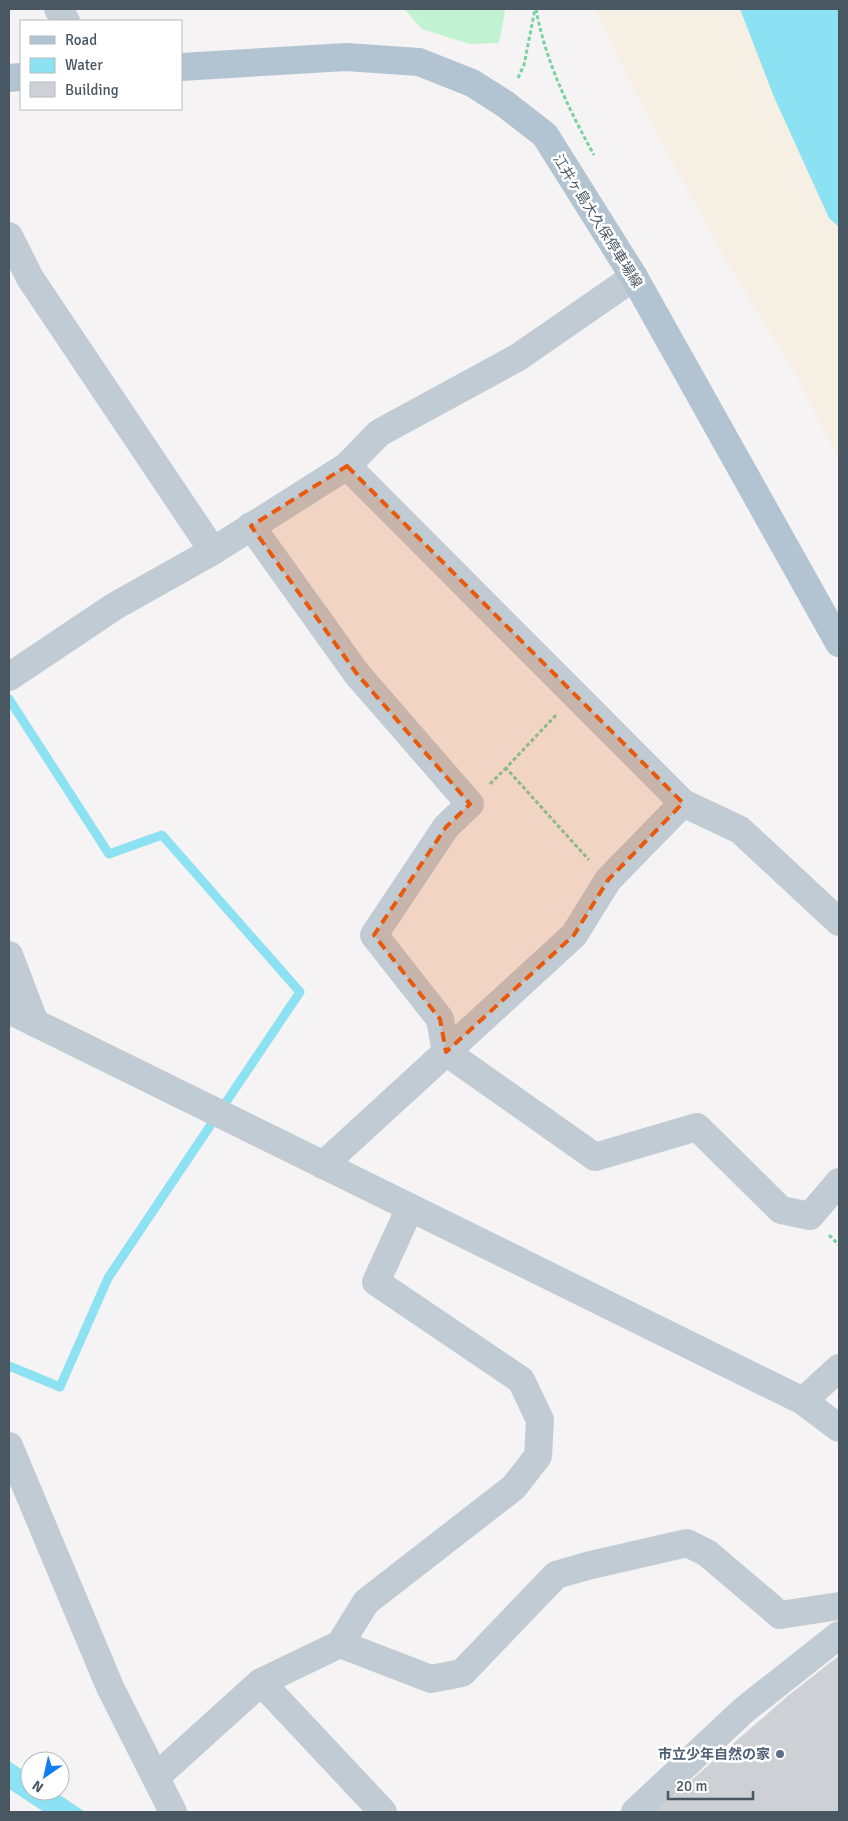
<svg xmlns="http://www.w3.org/2000/svg" width="848" height="1821" viewBox="0 0 848 1821" font-family="Signika,'Noto Sans JP',sans-serif">
	<rect width="100%" height="100%" fill="#f5f3f3"/>
	<path fill="#c1f3d2" d="M404 9H503L505 12 499 43 470 44 422 29Z"/>
	<path fill="#f6efe4" d="M594 9H781L839 116V460L795 373 729 266 639 100Z"/>
	<g fill="#8ce1f2">
		<path d="M740 9H839V227L829 218 774 97Z"/>
		<path d="M9 1761 30 1775V1791H54L85 1812H44L9 1789Z"/>
	</g>
	<g fill="none" stroke-linecap="round" stroke-linejoin="round">
		<path stroke="#8ce1f2" stroke-width="9" d="M9 699 109 854 162 835 300 992 108 1278 60 1387 9 1366"/>
	</g>
	<path fill="#cdd0d5" stroke="#d7d9de" d="M839 1656V1812H655L788 1696Z"/>
	<g fill="none" stroke-linecap="round" stroke-linejoin="round">
		<g stroke="#77d3a1" stroke-width="3" stroke-dasharray="4 2.5" stroke-linecap="butt">
			<path d="M536 9C545 60 569 110 594 155"/>
			<path d="M518 78 524 65 535 9"/>
			<path d="M556 715 506 768 589 860"/>
			<path d="M490 784 506 768"/>
			<path d="M829 1235 839 1245"/>
		</g>
		<g stroke="#c0cbd3" stroke-width="28">
			<path d="M58 9 66 21"/>
			<path d="M9 236 30 278 213 551"/>
			<path d="M347 466 683 803 740 830 839 922"/>
			<path d="M251 526 357 674 470 804 446 827 374 935 440 1019 446 1052 595 1157 697 1127 781 1210 810 1216 839 1182"/>
			<path d="M9 677 115 606 213 551 347 466 379 433 517 358 634 277"/>
			<path d="M9 955 35 1023"/>
			<path d="M9 1010 803 1401 839 1368"/>
			<path d="M323 1165 574 935 608 880 683 803"/>
			<path d="M803 1401 839 1428"/>
			<path d="M9 1446 110 1687 173 1812"/>
			<path d="M340 1644 431 1679 462 1673 556 1575 587 1566 687 1543 707 1553 780 1615 839 1606"/>
			<path d="M261 1682 340 1644 366 1602 514 1487 538 1456 540 1420 521 1380 376 1282 410 1208"/>
			<path d="M156 1777 261 1682 383 1812"/>
			<path d="M635 1812 744 1710 839 1635"/>
		</g>
		<g stroke="#b2c4d2" stroke-width="28">
			<path d="M181 67 346 57 419 62 472 83 505 104 545 135 634 277 839 643"/>
			<path d="M9 78 21 77"/>
		</g>
	</g>
	<path fill="#e8590c" fill-opacity="0.2" stroke="#e8590c" stroke-width="4" stroke-dasharray="10 6" stroke-linejoin="round" d="M347 466 683 803 608 880 574 935 446 1052 440 1019 374 935 446 827 470 804 357 674 251 526Z"/>
	<circle fill="#5c6f8a" stroke="#fff" stroke-width="2" cx="780" cy="1754" r="5"/>
	<g text-anchor="middle" stroke-width="5" stroke-linejoin="round" paint-order="stroke">
		<g font-size="14" fill="#495762" stroke="#fff">
			<text transform="translate(598 221) rotate(58)" y="5">江井ヶ島大久保停車場線</text>
		</g>
		<g font-size="14" font-weight="bold" fill="#4e5e75" stroke="#fff" text-anchor="end">
			<text x="770" y="1759">市立少年自然の家</text>
		</g>
	</g>
	<rect width="848" height="1821" fill="none" stroke="#495762" stroke-width="20"/>
	<rect x="20" y="20" width="162" height="90" fill="#ffffff" stroke="#b6bcc0"/>
	<rect x="30" y="36" width="25" height="8" fill="#b2c4d2" stroke="#b6bcc0"/>
	<text x="65" y="45" font-size="15" fill="#495762">Road</text>
	<rect x="30" y="58" width="25" height="15" fill="#8ce1f2" stroke="#b6bcc0"/>
	<text x="65" y="70" font-size="15" fill="#495762">Water</text>
	<rect x="30" y="82" width="25" height="15" fill="#cdd0d5" stroke="#b6bcc0"/>
	<text x="65" y="95" font-size="15" fill="#495762">Building</text>
	<g transform="translate(45 1776) rotate(214)"><circle r="24" fill="#ffffff" stroke="#b6bcc0"/>
	<path d="M0-4L9 19L0 12L-9 19Z" fill="#127df0"/>
	<text y="-8" font-size="14" font-weight="bold" text-anchor="middle" fill="#495762">N</text>
	</g>
	<path d="M668 1791v8h85v-8" fill="none" stroke="#495762" stroke-width="2.5"/>
	<text x="676" y="1791" font-size="15" fill="#495762" stroke="#ffffff" stroke-width="4" paint-order="stroke">20 m</text>
</svg>
